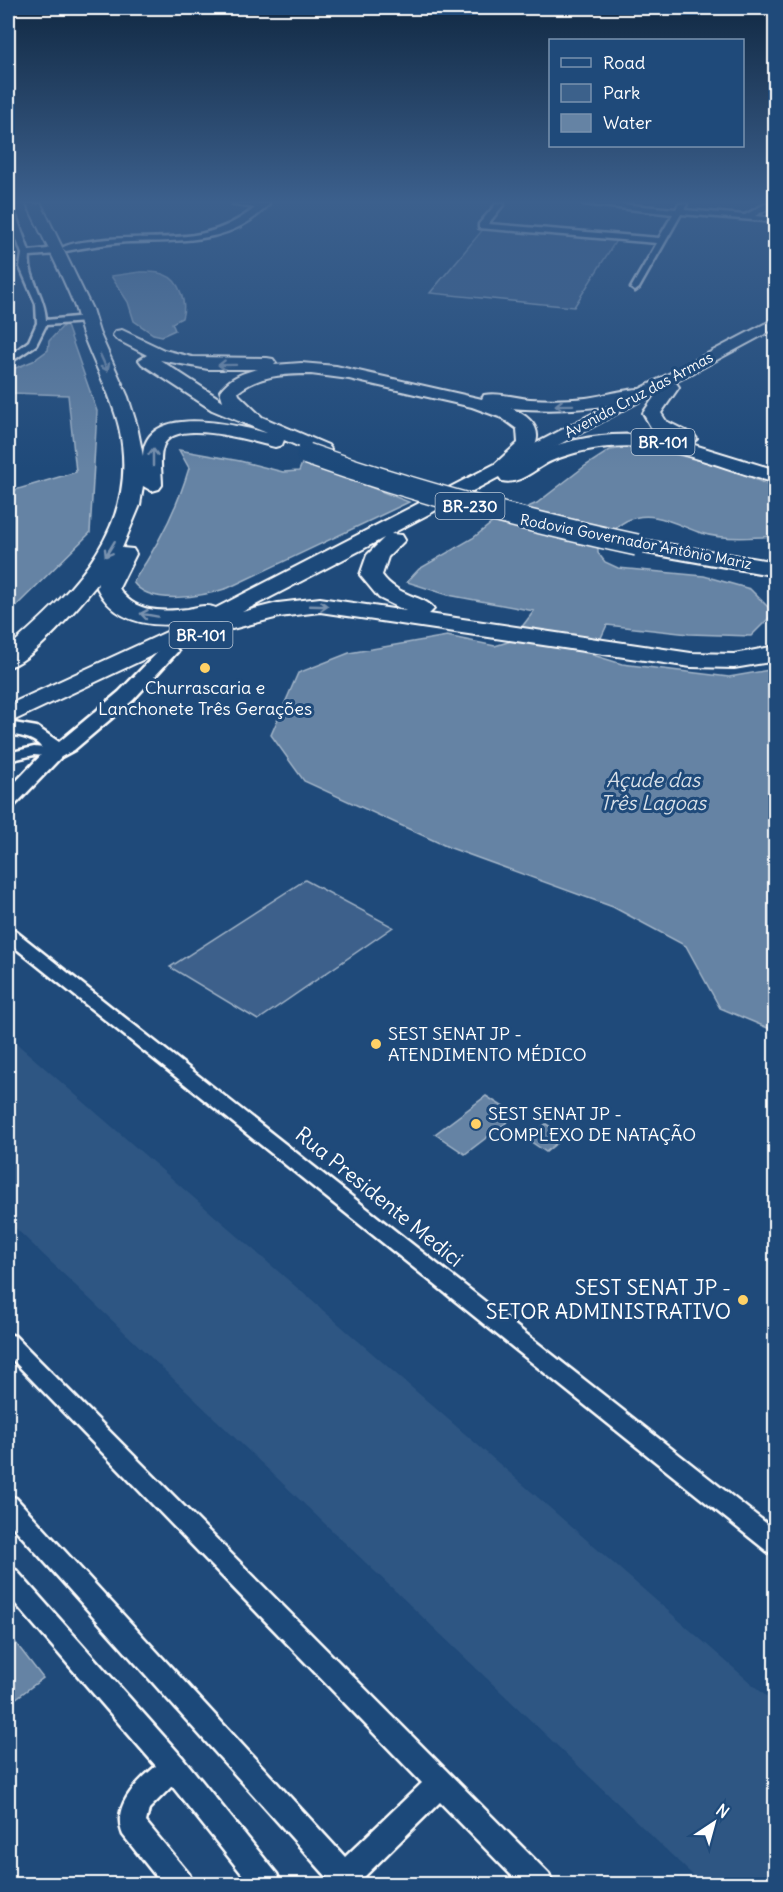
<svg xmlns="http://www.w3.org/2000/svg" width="783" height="1892" viewBox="0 0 783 1892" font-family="Delius,sans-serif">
	<rect width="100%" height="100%" fill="#1f4a7a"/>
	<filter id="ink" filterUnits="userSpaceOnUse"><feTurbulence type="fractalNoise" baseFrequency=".0167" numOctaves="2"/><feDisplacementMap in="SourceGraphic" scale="12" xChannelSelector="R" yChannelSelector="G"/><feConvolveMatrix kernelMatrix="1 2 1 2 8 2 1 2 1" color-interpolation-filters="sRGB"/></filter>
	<g filter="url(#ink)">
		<path fill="#2e5683" d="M8 1036 775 1704V1884H702L8 1221Z"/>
		<g fill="#3c618b" stroke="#9eb0c5" stroke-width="1.5">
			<path d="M485 227 617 239 574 307 430 293Z"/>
			<path d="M305 880 393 927 258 1020 170 967Z"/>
		</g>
		<g fill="#6583a4" stroke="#a3b5c8" stroke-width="1.5">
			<path d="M140 272C149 272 157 271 165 275 180 280 187 304 182 318L172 323 175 330 162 336 153 334 134 321 128 302 111 276Z"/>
			<path d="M66 323 97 411 90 533 8 614V492L76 472 68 395 12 393 8 389V371L33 361 48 350 49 341Z"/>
			<path d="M640 446C686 457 734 466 775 489V536C754 538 722 540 701 533 677 525 652 508 626 521 616 526 607 538 598 546V553L605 562 618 568 704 576 750 589 774 613 751 636 689 634 607 625 593 655 622 664 729 677 775 669V1031L720 1008 686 946 613 907 448 847 304 781 271 735 298 673 349 653 447 636 495 646 511 641 534 611 448 595 407 582 419 569 473 538 492 523 537 503 585 466 610 450Z"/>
			<path d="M179 450 240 461 283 472 299 471 303 461 409 502 228 588C204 596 150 607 133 582 157 547 177 509 189 468Z"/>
			<path d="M486 1096 516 1115 465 1154 435 1134Z"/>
			<path d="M546 1124 565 1136 546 1152 527 1139Z"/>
			<path d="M8 1633 43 1678 15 1699 8 1689Z"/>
		</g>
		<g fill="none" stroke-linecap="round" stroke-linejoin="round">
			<g stroke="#fff" stroke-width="5">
				<g id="street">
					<path d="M8 204 12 205 29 251 57 248 61 251 57 254 30 256C27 277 45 295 46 320L86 316 91 319 86 322 46 325 36 345 8 364V357L29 341 37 323 36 304 20 267 22 254 8 214Z"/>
					<path d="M233 204H269C232 245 180 240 130 242 109 243 87 247 66 251L62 248C71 242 87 242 98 240 159 233 203 249 255 208Z"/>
					<path d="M496 204H504L488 224 659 238 673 214 583 204H619L676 209 679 204H687L684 210 745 215 765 204H776L755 216 776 218V222L681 214 639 288 635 291 631 288 657 243 479 228V224Z"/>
					<path d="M34 747 54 749 61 753 54 757 34 755 8 761V753Z"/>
					<path d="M8 929 14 930 110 1006 776 1531V1555L768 1552 8 942Z"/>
					<path d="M8 1334 15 1336 549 1874 553 1884H520L440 1802 357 1884H324L327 1877 8 1521V1495L16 1498 345 1857 422 1783 8 1355Z"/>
					<path d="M8 1567 16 1570 183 1758 277 1874 281 1884H250L172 1786 149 1809 146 1822 189 1874 193 1884H162L123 1835C111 1807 136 1783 156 1766L8 1595Z"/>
				</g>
			</g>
			<g stroke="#fff" stroke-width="5">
				<path id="secondary" d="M169 646 175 647 178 651 133 700 74 750 61 757 15 805 8 807V790L44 752C38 738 21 736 8 734V722L37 727 59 742 119 692 163 647Z"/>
			</g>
			<g stroke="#fff" stroke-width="4">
				<path id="primary" d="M776 318V328L508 472 502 473 494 468 496 464Z"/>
			</g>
			<g stroke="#fff" stroke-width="4">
				<g id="highway">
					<path d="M27 204H41L92 309 99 332 128 397 137 426 143 456C145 402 235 425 267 433L212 410 142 364 139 360 147 355 116 339 113 335 116 331 122 330 164 350 192 357 267 358 273 359 276 363 274 365 301 363 336 366 482 399 484 395C499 392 516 398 530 399 549 400 567 400 586 398 604 396 634 386 649 390L652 394 649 398 643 399C599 409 556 412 511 408 536 419 547 436 526 458 570 435 625 429 674 440L652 429 643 413 664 383H676L679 387 661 413 666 421 694 435 697 439 691 444 776 470V483C720 469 669 441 610 447 591 448 573 453 556 459 538 465 521 486 502 481L499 477 391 534 402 535 405 540 388 557 382 575C397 597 426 596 434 609L429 614 691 653 734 654 776 646V661L734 668 691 667 320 612 279 617 232 629 224 627 221 623 17 719 8 721V705L186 623C150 628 115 623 97 588L98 583C82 603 31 663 8 667V648C76 589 141 525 119 427 112 397 97 370 86 342 81 331 79 319 75 307 61 272 43 238 27 204ZM160 360 208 369H258C244 372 229 378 220 391L223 401ZM311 374 349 379 472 407 502 418 517 429 518 443 495 464 216 608C206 604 198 607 188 609 163 612 133 613 119 588L136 554 133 549 122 548 140 505 143 486 152 491 159 489 162 485C162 474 159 457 163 447 173 416 254 442 275 447L282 445 284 440 314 453H328L331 449 328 445 262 417 239 395 238 392C259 375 285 374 311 374ZM384 538 367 555 360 575 379 598 406 611 320 598 278 603 242 612Z"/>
					<path d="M637 539 776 562V576L629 550 626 545 629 540Z"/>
				</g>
			</g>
			<use href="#street" fill="#1f4a7a" fill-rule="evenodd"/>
			<use href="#secondary" fill="#1f4a7a" fill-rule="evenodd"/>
			<use href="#primary" fill="#1f4a7a" fill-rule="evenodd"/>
			<use href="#highway" fill="#1f4a7a" fill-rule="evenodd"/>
			<g stroke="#fff" stroke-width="24" stroke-linecap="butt">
				<path id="highway-bridge" d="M307 454C415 492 525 521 637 545"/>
			</g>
			<use href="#highway-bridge" stroke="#1f4a7a" stroke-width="21"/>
		</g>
		<defs><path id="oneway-shaft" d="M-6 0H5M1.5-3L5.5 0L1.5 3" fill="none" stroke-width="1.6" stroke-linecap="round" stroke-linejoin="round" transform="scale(1.5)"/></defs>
		<g stroke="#7992af">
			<use href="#oneway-shaft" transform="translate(104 363) rotate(66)"/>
			<use href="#oneway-shaft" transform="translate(227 365) rotate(179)"/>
			<use href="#oneway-shaft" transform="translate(564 405) rotate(179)"/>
			<use href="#oneway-shaft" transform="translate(153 457) rotate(-90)"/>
			<use href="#oneway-shaft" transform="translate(110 549) rotate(121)"/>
			<use href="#oneway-shaft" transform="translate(319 606) rotate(2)"/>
			<use href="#oneway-shaft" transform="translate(149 615) rotate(-170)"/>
		</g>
	</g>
	<linearGradient id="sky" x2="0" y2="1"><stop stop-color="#112943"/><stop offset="0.43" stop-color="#3c608d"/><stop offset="1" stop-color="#3c608d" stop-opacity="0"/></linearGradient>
	<rect width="783" height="469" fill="url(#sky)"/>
	<g fill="#ffd166" stroke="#1f4a7a" stroke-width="2">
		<circle cx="205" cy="668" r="6"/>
		<circle cx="376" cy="1044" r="6"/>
		<circle cx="476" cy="1124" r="6"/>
		<circle cx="743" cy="1300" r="6"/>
	</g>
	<g text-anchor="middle" stroke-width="6" stroke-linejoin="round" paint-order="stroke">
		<g font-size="15" fill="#fff" stroke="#1f4a7a">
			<text transform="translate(639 395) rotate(-28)" y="5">Avenida Cruz das Armas</text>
			<text transform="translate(636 542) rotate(11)" y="5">Rodovia Governador Antônio Mariz</text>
		</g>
		<g fill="#1f4a7a" stroke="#bcc9d7" stroke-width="1.5">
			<rect x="631.5" y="429" width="63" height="26" rx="4.5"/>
			<rect x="435.5" y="493" width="69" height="26" rx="4.5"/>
			<rect x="169.5" y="622" width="63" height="26" rx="4.5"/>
		</g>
		<g font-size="16" font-weight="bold" fill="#fff">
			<text x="663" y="448">BR-101</text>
			<text x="470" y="512">BR-230</text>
			<text x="201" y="641">BR-101</text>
		</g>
		<g font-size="18" fill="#fff" stroke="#1f4a7a" text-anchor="start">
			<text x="205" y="694" text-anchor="middle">Churrascaria e<tspan x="205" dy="21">Lanchonete Três Gerações</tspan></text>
			<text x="388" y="1040">SEST SENAT JP -<tspan x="388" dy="21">ATENDIMENTO MÉDICO</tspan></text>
			<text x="488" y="1120">SEST SENAT JP -<tspan x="488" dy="21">COMPLEXO DE NATAÇÃO</tspan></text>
		</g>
		<g font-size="20" font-style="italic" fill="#d8e0e8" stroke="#1f4a7a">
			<text x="653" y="787">Açude das<tspan x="653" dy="23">Três Lagoas</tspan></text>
		</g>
		<g font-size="21" fill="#fff" stroke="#1f4a7a">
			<text transform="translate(379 1197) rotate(39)" y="7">Rua Presidente Medici</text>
		</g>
		<g font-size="21" fill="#fff" stroke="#1f4a7a" text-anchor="end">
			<text x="731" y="1295">SEST SENAT JP -<tspan x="731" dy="24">SETOR ADMINISTRATIVO</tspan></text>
		</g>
	</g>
	<rect width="783" height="1892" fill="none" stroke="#1f4a7a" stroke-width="30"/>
	<rect x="15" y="15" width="753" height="1862" fill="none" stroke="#fff" stroke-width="2" filter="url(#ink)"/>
	<rect x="549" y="39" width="195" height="108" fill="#1f4a7a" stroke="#7992af" stroke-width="1.5"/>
	<rect x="561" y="58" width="30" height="9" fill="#1f4a7a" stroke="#7992af" stroke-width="1.5"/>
	<text x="603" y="69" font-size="18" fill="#ffffff">Road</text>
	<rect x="561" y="84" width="30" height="18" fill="#3c618b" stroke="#7992af" stroke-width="1.5"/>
	<text x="603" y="99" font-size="18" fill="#ffffff">Park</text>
	<rect x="561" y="114" width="30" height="18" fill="#6583a4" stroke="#7992af" stroke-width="1.5"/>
	<text x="603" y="129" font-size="18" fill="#ffffff">Water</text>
	<g transform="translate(714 1823) rotate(36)" stroke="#1f4a7a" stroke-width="4.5" paint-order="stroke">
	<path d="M0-4.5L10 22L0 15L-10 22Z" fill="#ffffff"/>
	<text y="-9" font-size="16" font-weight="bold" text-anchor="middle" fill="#ffffff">N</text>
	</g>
</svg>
